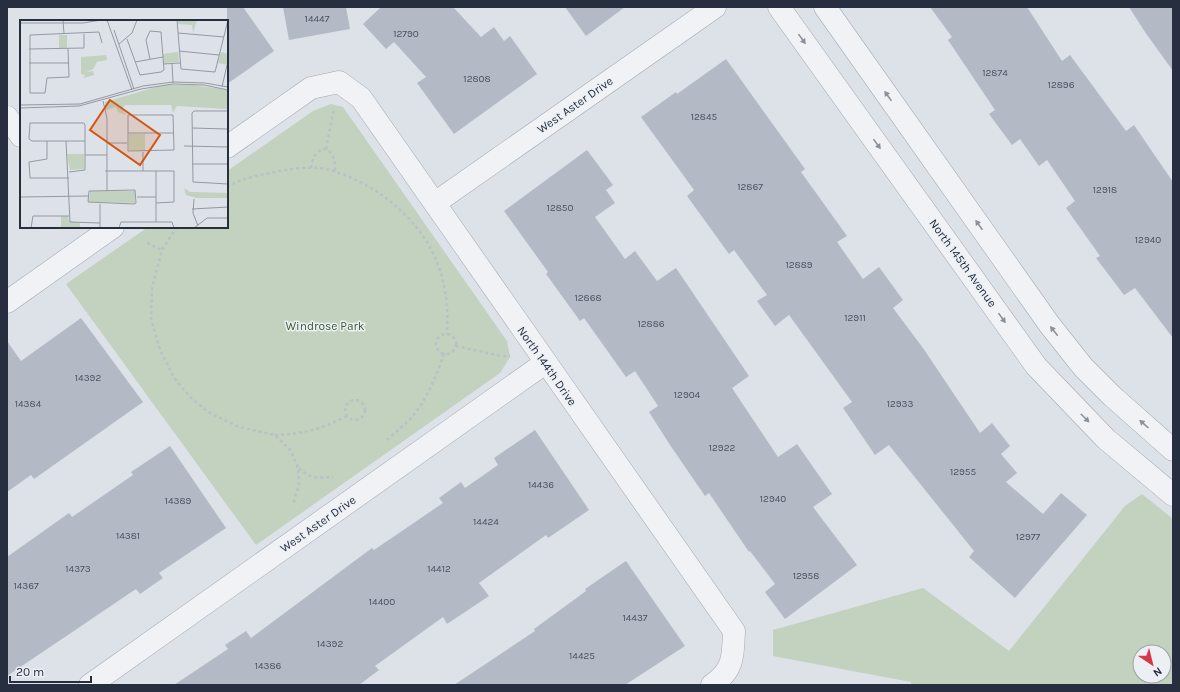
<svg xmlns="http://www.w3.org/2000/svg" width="1180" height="692" viewBox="0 0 1180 692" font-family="Karla,sans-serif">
	<rect width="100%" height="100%" fill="#dde1e8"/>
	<g fill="#c2d2be" fill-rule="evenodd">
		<path d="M331 104 343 107 507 341 510 357 500 373 256 545 66 284 148 227H227V171L313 111Z"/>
		<path d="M1142 494 1173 519V685H911V682L773 656V630L923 588 1009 651 1125 506ZM1140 652H1164V676H1140Z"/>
	</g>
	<g fill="#b4bac5">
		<path d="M227 7H243L274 51 227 84Z"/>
		<path d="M283 7H346L350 29 289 40Z"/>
		<path d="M381 7H453L481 37 494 27 504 41 510 36 537 74 454 134 417 83 426 77 394 42 386 49 363 24Z"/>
		<path d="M565 7H625L586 36Z"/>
		<path d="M930 7H1027L1062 61 1070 55 1126 131 1134 125 1173 182V338L1135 288 1124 295 1096 258 1100 256 1066 208 1075 201 1047 160 1039 166 1020 139 1012 145 989 114 995 110 948 40 952 37Z"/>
		<path d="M1129 7H1173V71L1145 32Z"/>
		<path d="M726 59 805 169 801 172 847 236 837 242 863 279 879 267 903 300 893 308 923 348 980 433 992 423 1010 446 1001 454 1017 473 1006 482 1043 514 1061 493 1087 515 1015 598 969 557 974 551 889 445 875 455 843 408 852 402 789 315 775 326 757 301 767 295 734 250 729 254 687 196 694 190 641 117 676 92 677 94Z"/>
		<path d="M587 150 613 185 606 190 615 203 595 217 625 259 635 251 657 281 676 268 749 376 732 388 778 457 797 444 832 494 813 507 857 565 785 619 765 592 775 584 750 551 749 552 709 493 705 496 670 445 649 412 658 406 635 371 626 377 584 318 580 321 546 274 548 272 504 211Z"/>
		<path d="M81 318 143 402 34 479 31 475 7 492V341L21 361Z"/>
		<path d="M535 430 589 510 548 538 546 535 479 583 489 596 447 624 443 617 375 666 379 670 359 685H174L228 649 225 645 246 631 251 638 372 548 374 550 443 503 439 498 461 482 465 488 498 465 494 458Z"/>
		<path d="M170 446 226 528 159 573 163 578 140 594 136 589 7 676V557L69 513 72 517 133 475 131 472Z"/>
		<path d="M626 561 685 646 625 685H454L535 631 534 629 586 591 585 589Z"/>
	</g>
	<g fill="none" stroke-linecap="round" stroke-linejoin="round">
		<g stroke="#a2a8b2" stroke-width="23">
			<g id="minor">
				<path d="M779 7 1036 366 1106 439 1173 495"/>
				<path d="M825 7 1049 324 1083 367 1112 396 1173 450"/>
				<path d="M7 117 21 136"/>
				<path d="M227 147 311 88 339 82 361 98 734 631C733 656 734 670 712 685"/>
				<path d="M435 203 715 7"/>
				<path d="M7 302 113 227"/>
				<path d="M90 685 545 363"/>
			</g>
		</g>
		<g stroke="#bbbfc6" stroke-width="2.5" stroke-dasharray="3 3" stroke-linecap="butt">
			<path d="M326 149 334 108"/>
			<path d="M311 168C313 158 315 150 326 149 335 155 335 162 335 172"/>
			<path d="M227 187C241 179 254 176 270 173 289 169 311 165 330 170 376 183 422 220 438 265 447 288 448 310 447 334"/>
			<path d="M177 227 162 250 152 288 151 319 160 350 175 379 190 397 208 412 239 427 275 435 291 451 298 468 299 484 293 505"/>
			<path d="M147 243 162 250"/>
			<circle cx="446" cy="344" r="10"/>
			<path d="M456 346 501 356H510"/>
			<circle cx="355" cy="410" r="10"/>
			<path d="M275 435C305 434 320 429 347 416"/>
			<path d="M387 440C395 432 405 425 412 417 427 399 437 375 444 353"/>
			<path d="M299 468C309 479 319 478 333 477"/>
		</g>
		<use href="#minor" stroke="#f0f2f6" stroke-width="22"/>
	</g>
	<defs><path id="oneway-solid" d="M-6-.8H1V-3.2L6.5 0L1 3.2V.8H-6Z"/></defs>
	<g fill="#8b909a">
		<use href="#oneway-solid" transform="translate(802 39) rotate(54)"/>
		<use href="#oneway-solid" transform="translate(888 96) rotate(-125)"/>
		<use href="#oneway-solid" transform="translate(877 144) rotate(54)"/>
		<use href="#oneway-solid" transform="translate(979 225) rotate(-125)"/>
		<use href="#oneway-solid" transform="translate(1002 318) rotate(54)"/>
		<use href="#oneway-solid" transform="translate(1054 331) rotate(-128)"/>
		<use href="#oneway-solid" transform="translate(1085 418) rotate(45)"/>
		<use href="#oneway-solid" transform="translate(1144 424) rotate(-138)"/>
	</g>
	<g text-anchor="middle" stroke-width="3" stroke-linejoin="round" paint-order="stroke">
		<g font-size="10" fill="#4a5160">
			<text x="317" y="22">14447</text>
			<text x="406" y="37">12790</text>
			<text x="995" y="76">12874</text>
			<text x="477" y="82">12808</text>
			<text x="1061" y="88">12896</text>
			<text x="704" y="120">12845</text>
			<text x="750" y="190">12867</text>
			<text x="1105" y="193">12918</text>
			<text x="560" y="211">12850</text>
			<text x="1148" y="243">12940</text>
			<text x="799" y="268">12889</text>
			<text x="588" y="301">12868</text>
			<text x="855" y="321">12911</text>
			<text x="651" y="327">12886</text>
			<text x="88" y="381">14392</text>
			<text x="687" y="398">12904</text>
			<text x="28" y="407">14384</text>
			<text x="900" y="407">12933</text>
			<text x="722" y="451">12922</text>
			<text x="963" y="475">12955</text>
			<text x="541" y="488">14436</text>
			<text x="773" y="502">12940</text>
			<text x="178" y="504">14389</text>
			<text x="486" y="525">14424</text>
			<text x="128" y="539">14381</text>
			<text x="1028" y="540">12977</text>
			<text x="78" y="572">14373</text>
			<text x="439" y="572">14412</text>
			<text x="806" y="579">12958</text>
			<text x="26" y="589">14367</text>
			<text x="382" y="605">14400</text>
			<text x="635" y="621">14437</text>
			<text x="330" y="647">14392</text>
			<text x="582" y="659">14425</text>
			<text x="268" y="669">14386</text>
		</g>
		<g font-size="12" fill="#262e3f" stroke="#ecf0f5">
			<text transform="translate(575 105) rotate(-35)" y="4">West Aster Drive</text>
			<text transform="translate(963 263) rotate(54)" y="4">North 145th Avenue</text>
			<text transform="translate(547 366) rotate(55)" y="4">North 144th Drive</text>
			<text transform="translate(318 524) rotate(-35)" y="4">West Aster Drive</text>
		</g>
		<g font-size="12" fill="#385b32" stroke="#ecf0f5">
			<text x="325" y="330">Windrose Park</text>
		</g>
	</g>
	<g transform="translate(20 20)">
		<rect width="208" height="208" fill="#dde1e8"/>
		<path d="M158 0H177L173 13 172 5 158 4ZM39 15H47V28H39ZM158 32 159 42 144 43 143 34ZM201 32 208 34V45L198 43ZM86 35 87 40 77 42 73 49 66 52 73 51 74 55 63 58 65 55 61 54V37ZM143 65H173L208 70V89L157 86 153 93 151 85H105L102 89 106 95 98 92 96 87 86 90 85 82ZM109 114H125V131L109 130ZM47 134H64V149L50 150ZM164 168 170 172 207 173 208 168V178H177L166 175ZM70 171H115V183L69 182ZM41 196H48L49 201 60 203V208H41Z" fill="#c2d2be"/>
		<path fill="none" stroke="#9499a4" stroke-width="1" d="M43 0 44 14M87 0 112 70M157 0 161 49 195 52 208 0M0 3H63L81 0M94 10 114 69M158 13 204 17M107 19 120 55 141 52 144 50 141 12 130 11 126 20 130 39M99 24 112 13 117 0M9 29 64 28V14M48 29 49 57 27 58 25 73H10V15L79 12 82 23M159 31 199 35M115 42 143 37M9 43H48M152 43 153 63M143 44 160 43M202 67 207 45M83 81 87 98V171M0 85 60 84 123 66 153 62 185 63 208 67M0 88 59 86 121 69 153 64 184 65 208 70M208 91H174L172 93 173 162 208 164M108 95H153L154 130 108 131ZM172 108 208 109M108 113H154M27 121V139L9 142 10 158H49M46 121 50 202 80 203M87 123H107M164 126 208 127M123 132V151M65 135H87M172 144H208M85 151H154V182L136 183M136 151V202M49 152 65 150V105L64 103H10L9 119 12 121H65M115 170 116 183 114 184 68 182 69 171ZM0 177 68 176M117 177H136M174 179 173 193 178 206M172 189 208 187M11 208 13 196H49M80 208V184M99 208 101 202H152L154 208M174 208 187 198H208"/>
		<path fill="#d55511" fill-opacity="0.15" stroke="#d55511" stroke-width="2" d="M90 80 140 115 120 145 70 110Z"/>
		<rect width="208" height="208" fill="none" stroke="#262e3f" stroke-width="2"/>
	</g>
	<rect width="1180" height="692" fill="none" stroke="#262e3f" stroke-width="16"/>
	<g transform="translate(1152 664) rotate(145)"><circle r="19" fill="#ecf0f5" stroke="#9da2ac"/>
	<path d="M0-3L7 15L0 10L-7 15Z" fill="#d43a4c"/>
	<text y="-6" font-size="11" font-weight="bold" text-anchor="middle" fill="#262e3f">N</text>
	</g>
	<path d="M10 676v6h81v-6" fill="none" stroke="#262e3f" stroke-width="2"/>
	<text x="16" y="676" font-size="12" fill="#262e3f" stroke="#ecf0f5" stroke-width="3" paint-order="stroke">20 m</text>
</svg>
